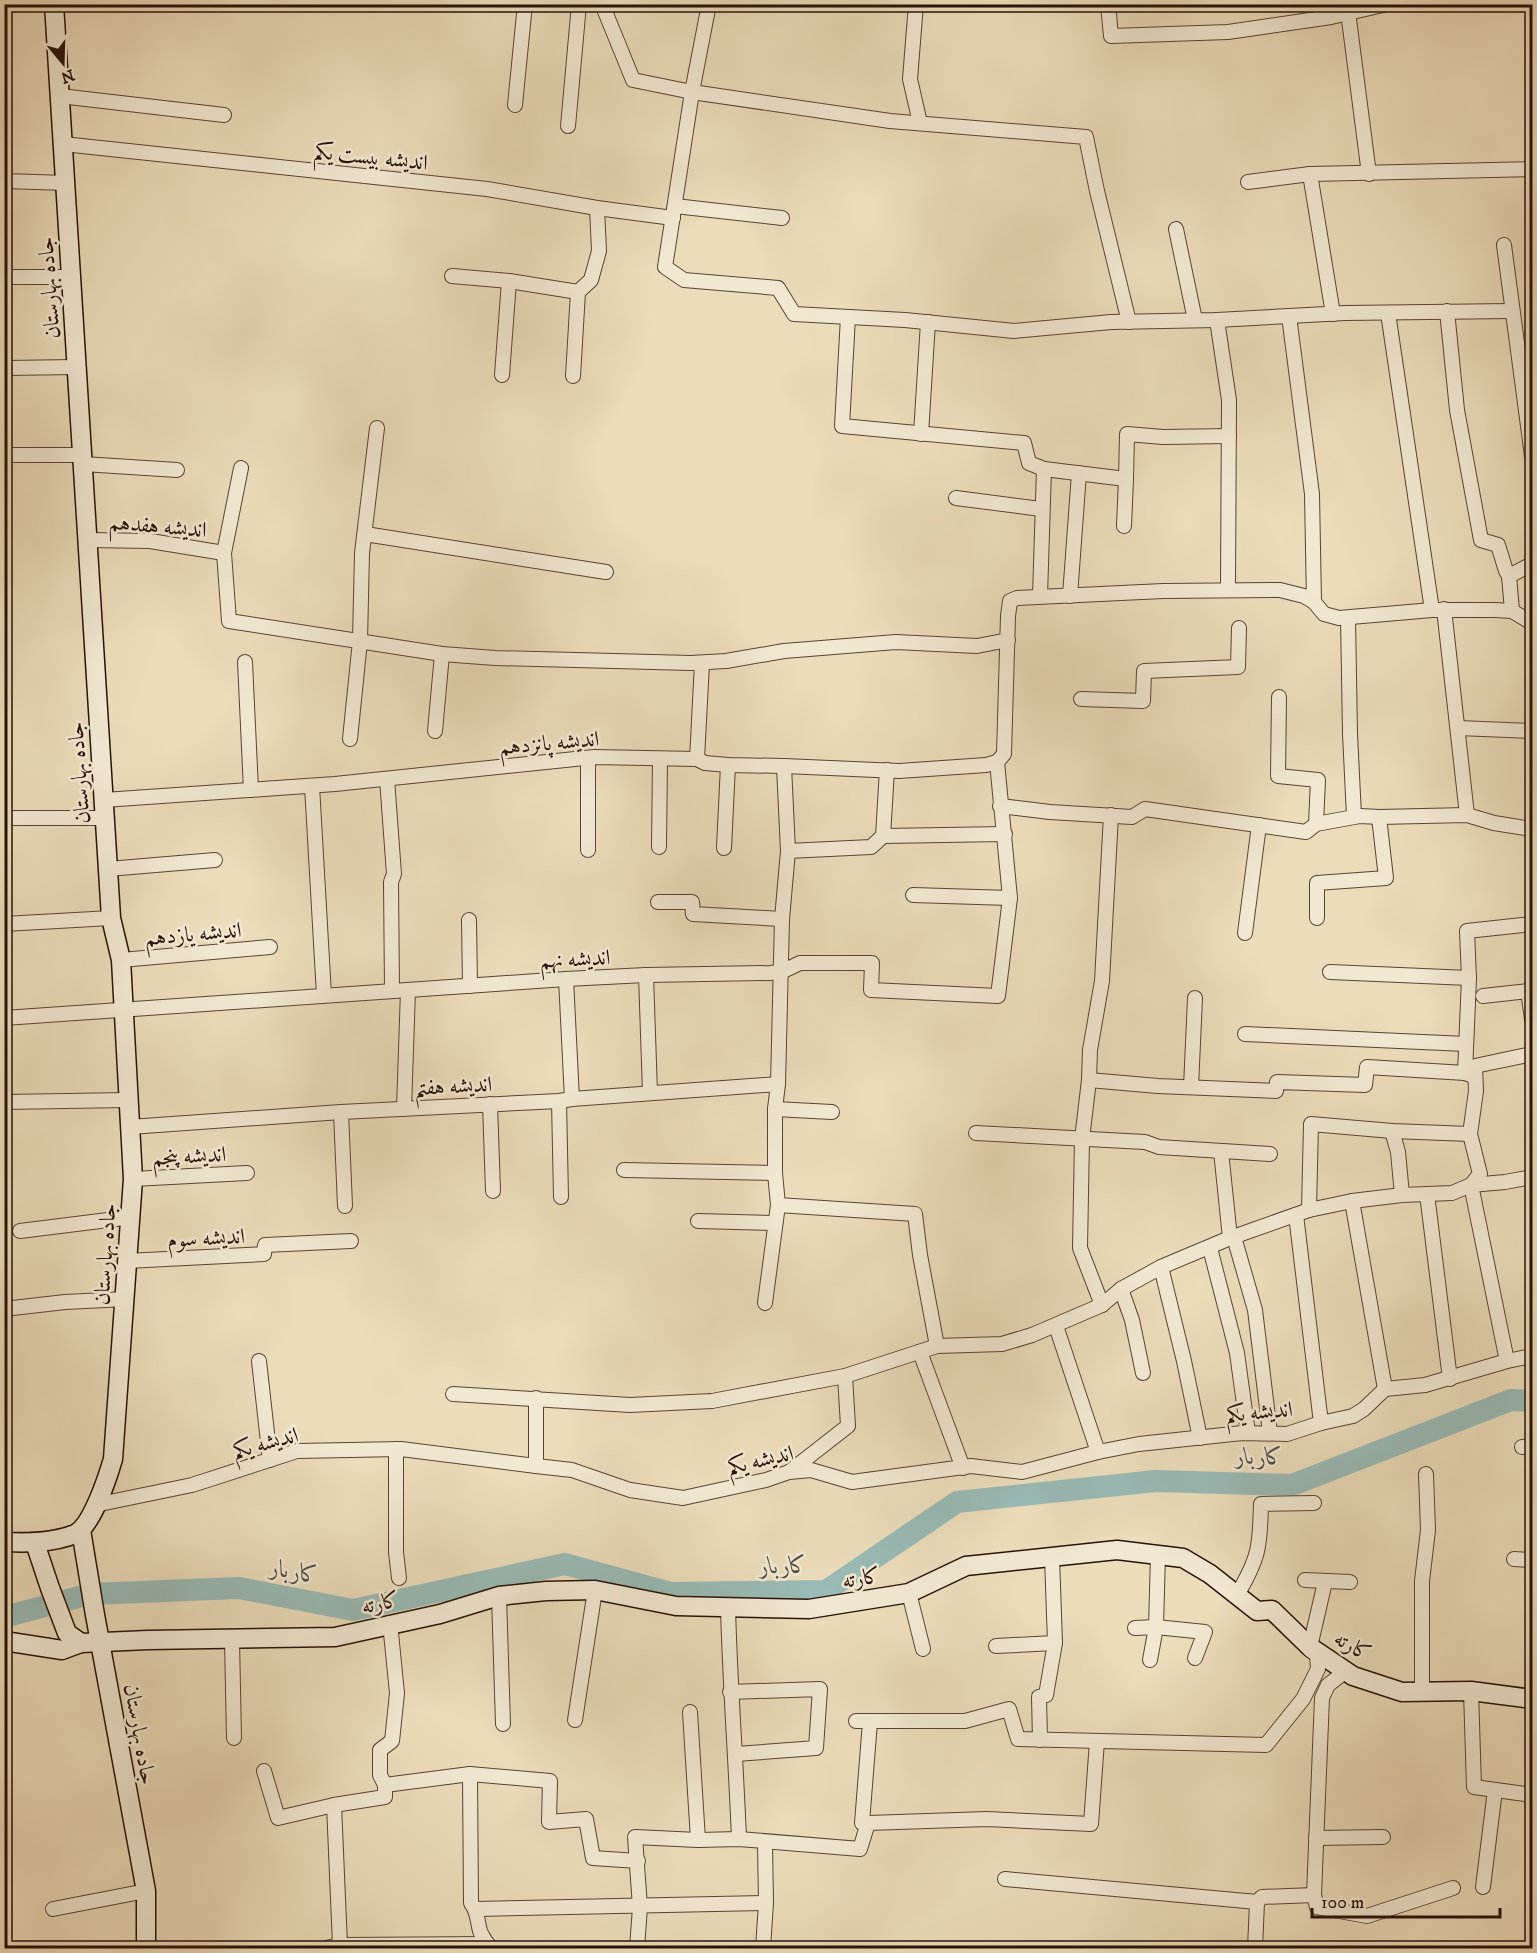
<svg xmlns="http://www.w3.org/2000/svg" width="1537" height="1953" viewBox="0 0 1537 1953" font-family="'IM FELL DW Pica',Amiri,serif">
	<rect width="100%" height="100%" fill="#ebdcba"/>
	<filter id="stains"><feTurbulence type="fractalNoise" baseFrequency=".00333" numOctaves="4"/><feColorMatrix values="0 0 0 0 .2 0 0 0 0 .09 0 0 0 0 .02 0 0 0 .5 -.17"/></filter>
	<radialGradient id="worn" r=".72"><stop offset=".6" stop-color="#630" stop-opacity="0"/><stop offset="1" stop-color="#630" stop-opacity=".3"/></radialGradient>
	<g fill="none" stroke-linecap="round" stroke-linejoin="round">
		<path stroke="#99bab5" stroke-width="22" d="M4 1615 8 1616 90 1594 239 1588 353 1610 565 1564 671 1593 826 1591 957 1502 1156 1481 1292 1485 1511 1400 1532 1401"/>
		<g stroke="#584434" stroke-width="16">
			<g id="street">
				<path d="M602 4 633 80 692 92 890 121 1086 137 1097 191 1129 322"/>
				<path d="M709 4 692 92 665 267 684 280 778 288 794 314 905 320 1014 331 1111 322 1217 320 1345 313 1512 311"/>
				<path d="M916 4 910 79 920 123"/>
				<path d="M1108 4 1111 36 1228 32 1331 17 1387 4"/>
				<path d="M1348 12 1369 174"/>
				<path d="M60 96 224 115"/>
				<path d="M515 105 525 4"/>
				<path d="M568 126 579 4"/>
				<path d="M63 144 487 189 597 208 673 218"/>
				<path d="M1310 174 1333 314"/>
				<path d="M4 181 66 183"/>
				<path d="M1248 182 1310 174 1532 169"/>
				<path d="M675 206 782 218"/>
				<path d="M1176 229 1195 320"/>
				<path d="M1504 245 1532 456"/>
				<path d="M452 276 509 281 578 292"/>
				<path d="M4 277H71"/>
				<path d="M1447 311 1457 410 1481 540 1498 545 1506 571 1509 576"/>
				<path d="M1388 313 1432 610"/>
				<path d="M1289 316 1312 494 1314 602"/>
				<path d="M848 317 842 426 1024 443 1029 463 1044 469 1040 596"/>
				<path d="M1217 320 1229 400 1228 590"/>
				<path d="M4 368 77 367"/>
				<path d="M502 375 509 281"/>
				<path d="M573 376 578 292 591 280 599 251 597 208"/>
				<path d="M921 434 928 322"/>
				<path d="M4 455H83"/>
				<path d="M83 464 177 470"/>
				<path d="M241 468 224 553 229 621 442 654 495 658 691 663 726 661 784 651 896 642 977 646 1008 640"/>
				<path d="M1044 469 1126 479 1127 434 1163 437 1229 436"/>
				<path d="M956 498 1041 509"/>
				<path d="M1124 526 1126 479"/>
				<path d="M365 534 606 572"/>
				<path d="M88 540 150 541 224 553"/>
				<path d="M1070 596 1079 473"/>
				<path d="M1444 609 1467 815"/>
				<path d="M1512 611 1509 576 1532 564"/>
				<path d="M1348 618 1350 734 1354 816"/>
				<path d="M245 662 251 790"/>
				<path d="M1279 697 1278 776 1318 780 1316 824"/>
				<path d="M1081 699 1143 701 1144 671 1238 667 1239 628"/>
				<path d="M1458 728 1532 731"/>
				<path d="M435 731 442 654"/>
				<path d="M350 739 360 641 362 553 377 428"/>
				<path d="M697 759 702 663"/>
				<path d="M997 762 1004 754 1008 616 1010 601 1017 598 1163 591 1280 590 1304 596 1314 602 1324 614 1339 618 1432 610H1495L1512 611 1532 623"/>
				<path d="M387 779 394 874 391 882 392 990"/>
				<path d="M312 786 324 995"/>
				<path d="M104 800 335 784 594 757 697 759 705 763 728 765 784 766 899 771 986 765 997 762"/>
				<path d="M1000 806 1050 812 1132 817 1145 809 1306 832 1316 824 1360 816 1379 817 1467 815 1494 823 1532 829"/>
				<path d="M4 818H105"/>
				<path d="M883 836 887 770"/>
				<path d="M659 847 660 759"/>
				<path d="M724 848 728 765"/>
				<path d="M588 850V758"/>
				<path d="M788 851 871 847 883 836 1005 834"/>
				<path d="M108 869 215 860"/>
				<path d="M913 895 1010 898"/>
				<path d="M658 902H692L693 914 782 919"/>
				<path d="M1317 918V883L1386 878 1379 817"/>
				<path d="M469 920 470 986"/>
				<path d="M4 924 111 918"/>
				<path d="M1245 933 1259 825"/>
				<path d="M121 960 270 947"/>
				<path d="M1330 972 1469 978"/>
				<path d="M646 975 650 1093"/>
				<path d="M566 979 572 1099"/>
				<path d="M1483 996 1528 991 1532 1019"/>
				<path d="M4 1018 566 979 646 975 770 973 781 972 800 963H872L871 990 998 996 1010 898 997 762"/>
				<path d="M1245 1034 1466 1044"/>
				<path d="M1473 1076 1465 1073 1469 978 1467 931 1532 924"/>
				<path d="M1089 1080 1158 1086 1276 1091 1277 1082 1365 1085 1367 1067 1465 1073"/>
				<path d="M1191 1087 1195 998"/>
				<path d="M559 1101 561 1197"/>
				<path d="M4 1102 128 1100"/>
				<path d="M490 1104 493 1191"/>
				<path d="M404 1109 408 990"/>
				<path d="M775 1109 832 1112"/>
				<path d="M341 1112 345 1206"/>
				<path d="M130 1127 341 1112 559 1101 572 1099 778 1084"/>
				<path d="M1392 1131 1398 1152 1402 1195"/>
				<path d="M976 1133 1145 1142 1159 1147 1270 1154"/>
				<path d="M1221 1151 1230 1238"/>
				<path d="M624 1170 775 1173"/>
				<path d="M133 1179 247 1173"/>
				<path d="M1427 1194 1450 1379"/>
				<path d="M1352 1201 1385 1389"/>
				<path d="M778 1205 915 1214 920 1255 937 1346"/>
				<path d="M1309 1210 1311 1124 1392 1131 1470 1134"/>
				<path d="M1296 1215 1321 1423"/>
				<path d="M698 1221 775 1223"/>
				<path d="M20 1231 132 1217"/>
				<path d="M1234 1237 1255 1310 1270 1433"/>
				<path d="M1210 1248 1237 1353 1248 1433"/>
				<path d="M126 1261 264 1254 265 1245 351 1241"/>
				<path d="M1161 1267 1184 1361 1200 1438"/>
				<path d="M1121 1289 1132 1320 1143 1373"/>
				<path d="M765 1303 778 1205 775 1173V1109L778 1084 782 919 788 851 784 766"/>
				<path d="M1102 1305 1080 1248 1082 1139 1089 1080 1090 1050 1102 981 1111 815"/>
				<path d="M4 1309 65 1302 126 1299"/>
				<path d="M1056 1326 1098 1452"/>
				<path d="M920 1352 963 1468"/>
				<path d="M259 1361 270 1460"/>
				<path d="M1507 1361 1471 1185 1505 1182 1532 1177"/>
				<path d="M453 1394 630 1405 712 1401 845 1376"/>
				<path d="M1522 1447 1532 1446"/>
				<path d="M396 1449V1552L399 1578"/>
				<path d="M536 1466V1398"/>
				<path d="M789 1472 848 1426 845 1376 937 1346 1002 1344 1032 1335 1102 1305 1121 1289 1161 1267 1230 1238 1309 1210 1352 1201 1402 1195 1452 1193 1471 1185 1480 1174 1470 1134 1476 1091 1475 1066 1532 1054"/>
				<path d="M95 1505 192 1485 297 1451 401 1449 536 1466 572 1470 630 1490 683 1498 766 1480 789 1472 811 1470 852 1482 971 1466 1022 1472 1098 1452 1139 1444 1242 1433 1287 1434 1321 1423 1353 1416 1364 1409 1385 1389 1425 1385 1507 1361 1532 1356"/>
				<path d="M1514 1559 1532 1560"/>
				<path d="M1305 1580 1350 1582"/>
				<path d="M909 1593 923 1649"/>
				<path d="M1237 1595C1259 1558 1260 1547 1261 1504L1314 1503"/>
				<path d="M499 1596 503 1724"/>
				<path d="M728 1608C730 1685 736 1762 739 1839"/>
				<path d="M1135 1628 1156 1627 1205 1632 1195 1658"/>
				<path d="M232 1640 234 1738"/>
				<path d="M996 1646 1055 1643"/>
				<path d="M1310 1647 1325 1582"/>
				<path d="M1150 1660 1156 1627 1158 1555"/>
				<path d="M1346 1671 1328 1685 1322 1698 1314 1895 1317 1907 1367 1916 1453 1888"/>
				<path d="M1471 1691 1474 1787 1532 1795"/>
				<path d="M730 1692 820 1689 816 1748 736 1754"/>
				<path d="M1422 1693V1581L1428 1530 1426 1474"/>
				<path d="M690 1712 698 1840"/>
				<path d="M575 1720 595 1590"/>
				<path d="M856 1721H965L1009 1709 1018 1739 1266 1745 1303 1699 1318 1669 1317 1655 1310 1650"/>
				<path d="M1040 1740 1039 1697 1046 1695 1055 1643 1052 1557"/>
				<path d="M264 1771 278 1818 334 1805 385 1797V1785L470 1774 550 1781 549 1822 586 1819 593 1858 638 1861"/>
				<path d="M470 1774 471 1903C478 1912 477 1920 480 1931 482 1937 487 1941 488 1948"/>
				<path d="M385 1785 380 1775V1750L392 1741 397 1693 390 1623"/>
				<path d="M868 1823H862L870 1722"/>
				<path d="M1316 1838 1383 1837"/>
				<path d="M1005 1879 1257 1902 1262 1897 1314 1895"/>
				<path d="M1483 1887 1495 1790"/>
				<path d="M53 1909 146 1891"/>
				<path d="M476 1909 766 1903"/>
				<path d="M340 1945 488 1944"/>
				<path d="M326 1948 340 1945 334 1805"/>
				<path d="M637 1948 640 1907 635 1837 698 1840 739 1839 860 1849 868 1823 987 1819 1091 1824 1097 1741"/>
				<path d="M763 1948 766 1903 765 1843"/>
				<path d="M1255 1948 1257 1902"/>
			</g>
		</g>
		<g stroke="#271208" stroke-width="21">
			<g id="secondary">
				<path d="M81 1530 95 1615 146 1891V1948"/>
				<path d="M4 1542C27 1543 53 1543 75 1534 92 1526 108 1476 113 1459L133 1179 121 960 111 918 54 4"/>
				<path d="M35 1543 50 1588 67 1633 81 1643 148 1640 335 1637 440 1614 499 1596 546 1591 595 1590 676 1606 809 1609 909 1593 966 1566 1117 1550 1183 1558 1210 1574 1257 1611 1272 1610 1310 1647 1353 1676 1402 1692 1471 1691 1532 1699"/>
				<path d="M4 1641 62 1650 81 1643"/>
			</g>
		</g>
		<use href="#street" stroke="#f2e8d2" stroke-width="14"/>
		<use href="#secondary" stroke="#f2e8d2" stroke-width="18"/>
	</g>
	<g text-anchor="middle" stroke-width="5" stroke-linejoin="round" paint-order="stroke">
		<g font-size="22" fill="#271208" stroke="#f2e8d2">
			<text transform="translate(371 156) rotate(6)" y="8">اندیشه بیست یکم</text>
			<text transform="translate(48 288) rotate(-94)" y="8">جاده بهارستان</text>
			<text transform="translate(158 525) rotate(5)" y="8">اندیشه هفدهم</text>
			<text transform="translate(549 742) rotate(-5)" y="8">اندیشه پانزدهم</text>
			<text transform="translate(78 773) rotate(-94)" y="8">جاده بهارستان</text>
			<text transform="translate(193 933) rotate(-5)" y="8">اندیشه یازدهم</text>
			<text transform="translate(575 958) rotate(-3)" y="8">اندیشه نهم</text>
			<text transform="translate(453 1085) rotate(-3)" y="8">اندیشه هفتم</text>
			<text transform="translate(189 1155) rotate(-3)" y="8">اندیشه پنجم</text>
			<text transform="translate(206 1237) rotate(-3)" y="8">اندیشه سوم</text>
			<text transform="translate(104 1254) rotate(-86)" y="8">جاده بهارستان</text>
			<text transform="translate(1259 1411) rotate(-5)" y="8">اندیشه یکم</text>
			<text transform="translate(265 1442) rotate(-15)" y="8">اندیشه یکم</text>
			<text transform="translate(760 1459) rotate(-13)" y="8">اندیشه یکم</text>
			<text transform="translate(861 1577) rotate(-9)" y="8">کارته</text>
			<text transform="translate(380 1602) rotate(-12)" y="8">کارته</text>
			<text transform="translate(1353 1645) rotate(30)" y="8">کارته</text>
			<text transform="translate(141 1734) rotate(80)" y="8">جاده بهارستان</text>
		</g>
		<g font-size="24" font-style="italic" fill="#4f4d45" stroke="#f2e8d2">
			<text transform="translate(1260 1456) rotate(1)" y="8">کاربار</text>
			<text transform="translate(784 1565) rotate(-1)" y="8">کاربار</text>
			<text transform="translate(295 1571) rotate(11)" y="8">کاربار</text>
		</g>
	</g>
	<rect width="1537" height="1953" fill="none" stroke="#ebdcba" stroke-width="24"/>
	<rect x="6" y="6" width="1525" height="1941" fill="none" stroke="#271208" stroke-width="3"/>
	<rect x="12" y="12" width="1513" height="1929" fill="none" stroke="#271208" stroke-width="1.5"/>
	<g transform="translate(63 63) rotate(161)" stroke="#f2e8d2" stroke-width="4.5" paint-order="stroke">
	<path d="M0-4.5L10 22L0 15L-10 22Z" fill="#271208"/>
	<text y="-9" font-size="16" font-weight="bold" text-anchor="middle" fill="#271208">N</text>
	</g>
	<path d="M1312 1908v9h188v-9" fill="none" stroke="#271208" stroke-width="3"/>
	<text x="1321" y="1908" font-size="18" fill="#271208" stroke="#f2e8d2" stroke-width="4.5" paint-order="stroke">100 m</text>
	<rect width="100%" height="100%" filter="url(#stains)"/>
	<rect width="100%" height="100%" fill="url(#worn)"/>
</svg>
